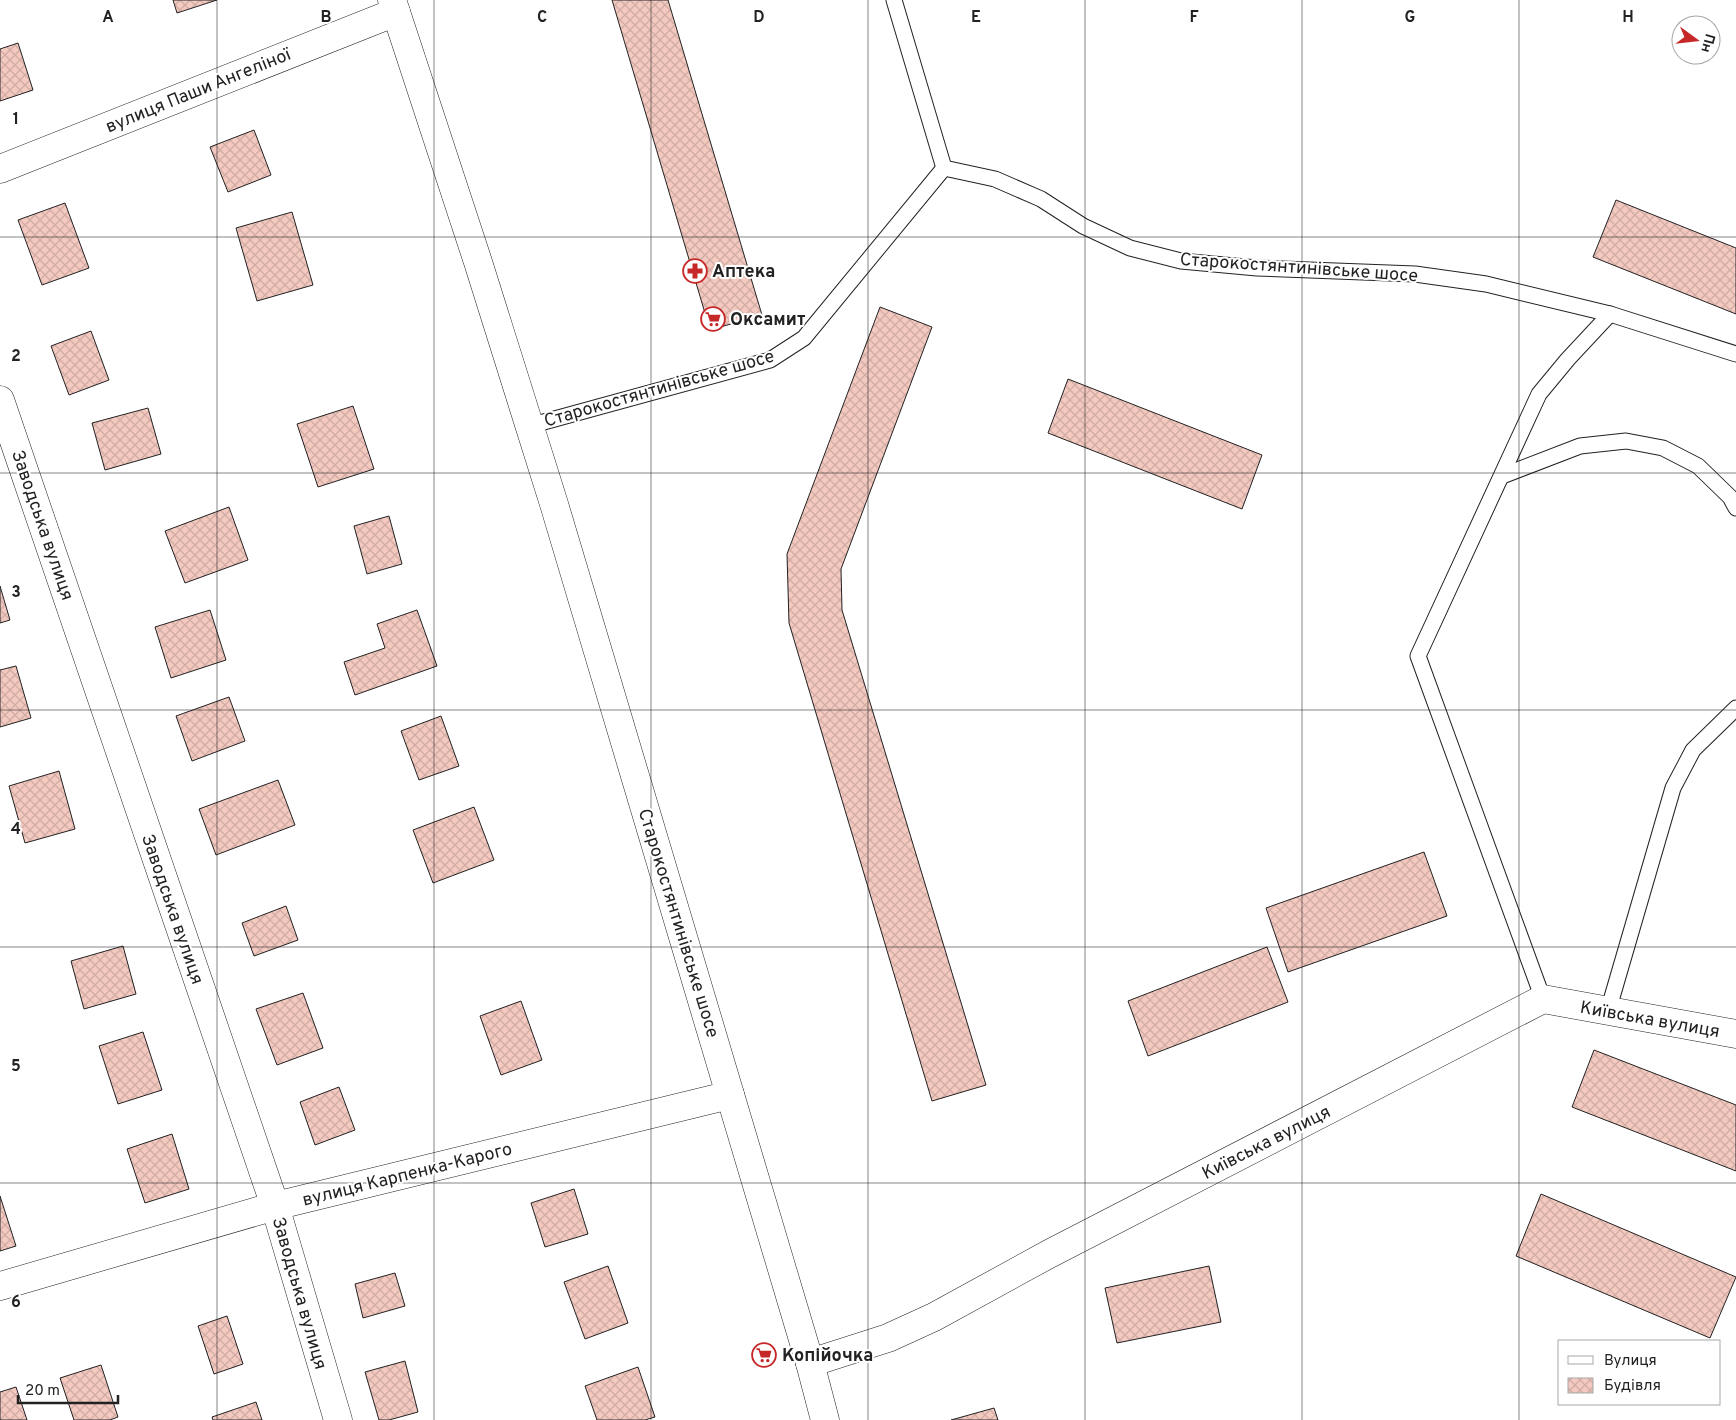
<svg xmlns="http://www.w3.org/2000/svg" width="1736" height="1420" viewBox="0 0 1736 1420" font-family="Overpass,sans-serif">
	<defs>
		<pattern id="building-cross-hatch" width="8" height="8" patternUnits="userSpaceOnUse" patternTransform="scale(1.25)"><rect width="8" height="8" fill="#f3c9c0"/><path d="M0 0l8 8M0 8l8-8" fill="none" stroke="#d0aca5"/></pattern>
	</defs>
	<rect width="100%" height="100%" fill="#fff"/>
	<g fill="url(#building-cross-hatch)" stroke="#222">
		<path d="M173 0H217L177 13Z"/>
		<path d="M612 0H668L762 315 710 330Z"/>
		<path d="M18 43 33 90 0 101V49Z"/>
		<path d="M254 130 271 175 228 192 210 147Z"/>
		<path d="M1616 200 1736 248V314L1593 257Z"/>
		<path d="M65 203 89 268 42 285 18 220Z"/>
		<path d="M292 212 313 285 257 301 236 228Z"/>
		<path d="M880 307 932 327 841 569 842 610 986 1085 932 1101 789 623 787 554Z"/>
		<path d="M91 331 109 380 69 395 51 346Z"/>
		<path d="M1068 379 1262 455 1242 509 1048 433Z"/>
		<path d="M353 406 374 469 318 487 297 424Z"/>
		<path d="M148 408 161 454 105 470 92 423Z"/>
		<path d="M229 507 248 560 185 583 165 531Z"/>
		<path d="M389 516 402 564 367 574 354 526Z"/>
		<path d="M0 586 10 620 0 623Z"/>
		<path d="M210 610 226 660 171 678 155 627Z"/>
		<path d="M417 610 437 666 355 695 344 662 385 648 377 624Z"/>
		<path d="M16 666 31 718 0 727V670Z"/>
		<path d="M229 697 245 741 192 761 176 716Z"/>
		<path d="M441 716 459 766 419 780 401 731Z"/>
		<path d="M59 771 75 829 25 843 9 786Z"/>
		<path d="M278 780 295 825 216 855 199 809Z"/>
		<path d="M474 807 494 860 433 883 413 830Z"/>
		<path d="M1424 852 1447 916 1288 972 1266 908Z"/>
		<path d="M286 906 298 940 254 956 242 923Z"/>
		<path d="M123 946 136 994 84 1009 71 961Z"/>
		<path d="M1267 947 1288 1002 1148 1056 1128 1001Z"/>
		<path d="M303 993 323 1048 277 1065 256 1009Z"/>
		<path d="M521 1001 542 1060 501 1075 480 1016Z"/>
		<path d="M143 1032 162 1090 118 1104 99 1046Z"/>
		<path d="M1594 1050 1736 1105V1171L1572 1107Z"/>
		<path d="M339 1087 355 1130 315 1145 300 1102Z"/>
		<path d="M172 1134 189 1189 145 1203 127 1149Z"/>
		<path d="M574 1189 588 1234 545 1247 531 1203Z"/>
		<path d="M1541 1194 1736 1277 1710 1338 1516 1256Z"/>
		<path d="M0 1196 16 1246 0 1251Z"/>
		<path d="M608 1266 628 1323 585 1339 564 1282Z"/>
		<path d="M1209 1266 1221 1322 1117 1343 1105 1288Z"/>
		<path d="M395 1273 405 1306 363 1318 355 1284Z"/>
		<path d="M227 1316 243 1364 214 1374 198 1326Z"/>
		<path d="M405 1361 418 1412 389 1420H379L365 1372Z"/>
		<path d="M101 1365 118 1417 110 1420H74L60 1378Z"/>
		<path d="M638 1367 655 1417 645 1420H597L585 1386Z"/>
		<path d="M16 1387 27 1420H0V1392Z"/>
		<path d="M256 1402 262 1420H213L212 1417Z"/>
		<path d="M994 1408 998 1420H951Z"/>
	</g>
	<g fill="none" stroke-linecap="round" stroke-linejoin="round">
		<g stroke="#222" stroke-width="17">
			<g id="service">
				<path d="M894 0 944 168"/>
				<path d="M944 168 995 179 1041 199 1083 226 1130 248 1181 261 1257 268 1415 274 1486 284 1610 314 1736 354"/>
				<path d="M529 426 770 360 804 338 944 168"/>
				<path d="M1502 476 1580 446 1626 441 1663 448 1698 466 1730 497 1736 508"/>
				<path d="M1543 999 1418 656 1539 394 1568 359 1610 314"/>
				<path d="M1608 1011 1673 788 1693 750 1736 708"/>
			</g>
		</g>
		<g stroke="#222" stroke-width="29">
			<g id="minor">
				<path d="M0 169 396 12"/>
				<path d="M0 400 275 1206 338 1420"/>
				<path d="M0 1286 275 1206 730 1095"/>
				<path d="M810 1363 888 1338 934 1317 1049 1254 1543 999 1736 1034"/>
			</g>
		</g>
		<g stroke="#222" stroke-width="29">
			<path id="secondary" d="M392 0 478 262 554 504 810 1363 825 1420"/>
		</g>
		<use href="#service" stroke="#fff" stroke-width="15"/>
		<use href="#minor" stroke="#fff" stroke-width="28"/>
		<use href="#secondary" stroke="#fff" stroke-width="28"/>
	</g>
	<path fill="none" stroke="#222" stroke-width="1" stroke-opacity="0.55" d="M217 0V1420M434 0V1420M651 0V1420M868 0V1420M1085 0V1420M1302 0V1420M1519 0V1420M0 237H1736M0 473H1736M0 710H1736M0 947H1736M0 1183H1736"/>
	<defs>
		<g id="pharmacy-ring" transform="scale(1.25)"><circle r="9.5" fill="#fff" stroke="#c62828" stroke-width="1.5"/><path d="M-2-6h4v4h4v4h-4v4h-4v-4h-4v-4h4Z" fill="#c62828"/></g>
		<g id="supermarket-ring" transform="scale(1.25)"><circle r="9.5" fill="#fff" stroke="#c62828" stroke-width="1.5"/><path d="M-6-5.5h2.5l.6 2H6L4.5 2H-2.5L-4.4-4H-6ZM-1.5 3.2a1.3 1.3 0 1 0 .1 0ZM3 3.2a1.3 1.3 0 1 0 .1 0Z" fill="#c62828"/></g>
	</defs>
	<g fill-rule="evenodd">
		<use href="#pharmacy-ring" x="695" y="271"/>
		<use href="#supermarket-ring" x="713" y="319"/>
		<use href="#supermarket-ring" x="764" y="1355"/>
	</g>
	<g text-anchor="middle" stroke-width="4" stroke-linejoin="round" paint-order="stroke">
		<g font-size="18" fill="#222" stroke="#fff">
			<text transform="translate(198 90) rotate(-22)" y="6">вулиця Паши Ангеліної</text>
			<text transform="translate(1299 267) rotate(4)" y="6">Старокостянтинівське шосе</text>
			<text transform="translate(659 388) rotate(-16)" y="6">Старокостянтинівське шосе</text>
			<text transform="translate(43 525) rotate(71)" y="6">Заводська вулиця</text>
			<text transform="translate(173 909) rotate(71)" y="6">Заводська вулиця</text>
			<text transform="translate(679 923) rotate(73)" y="6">Старокостянтинівське шосе</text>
			<text transform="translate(1650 1019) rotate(10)" y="6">Київська вулиця</text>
			<text transform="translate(1266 1142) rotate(-27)" y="6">Київська вулиця</text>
			<text transform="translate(407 1174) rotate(-14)" y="6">вулиця Карпенка-Карого</text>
			<text transform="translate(300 1293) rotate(74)" y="6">Заводська вулиця</text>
		</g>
		<g font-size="18" font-weight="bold" fill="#222" stroke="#fff" text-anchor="start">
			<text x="712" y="277">Аптека</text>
			<text x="730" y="325">Оксамит</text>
			<text x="782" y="1361">Копійочка</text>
		</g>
	</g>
	<g font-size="16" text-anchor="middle" font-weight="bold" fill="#222" stroke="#fff" stroke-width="4" stroke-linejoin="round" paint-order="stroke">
		<text x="108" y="22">A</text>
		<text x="326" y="22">B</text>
		<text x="542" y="22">C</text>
		<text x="759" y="22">D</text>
		<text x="976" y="22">E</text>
		<text x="1194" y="22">F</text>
		<text x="1410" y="22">G</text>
		<text x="1628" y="22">H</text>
		<text x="16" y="124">1</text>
		<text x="16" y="361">2</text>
		<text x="16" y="597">3</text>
		<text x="16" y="834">4</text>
		<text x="16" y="1071">5</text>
		<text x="16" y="1307">6</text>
	</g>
	<rect x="1558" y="1340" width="162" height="65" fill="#ffffff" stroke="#a7a7a7"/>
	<rect x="1568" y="1356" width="25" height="8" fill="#ffffff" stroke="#a7a7a7"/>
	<text x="1604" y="1365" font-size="15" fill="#222222">Вулиця</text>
	<rect x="1568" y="1378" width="25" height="15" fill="url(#building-cross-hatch)" stroke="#a7a7a7"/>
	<text x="1604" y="1390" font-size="15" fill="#222222">Будівля</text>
	<g transform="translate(1696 40) rotate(105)"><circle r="24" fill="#ffffff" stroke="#a7a7a7"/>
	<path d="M0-4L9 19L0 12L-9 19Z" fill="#c62828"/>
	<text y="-8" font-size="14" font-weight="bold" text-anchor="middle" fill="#222222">Пн</text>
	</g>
	<path d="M18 1395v8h100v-8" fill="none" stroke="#222222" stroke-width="2.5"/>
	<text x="25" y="1395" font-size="15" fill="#222222" stroke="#ffffff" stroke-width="4" paint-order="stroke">20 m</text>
</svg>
